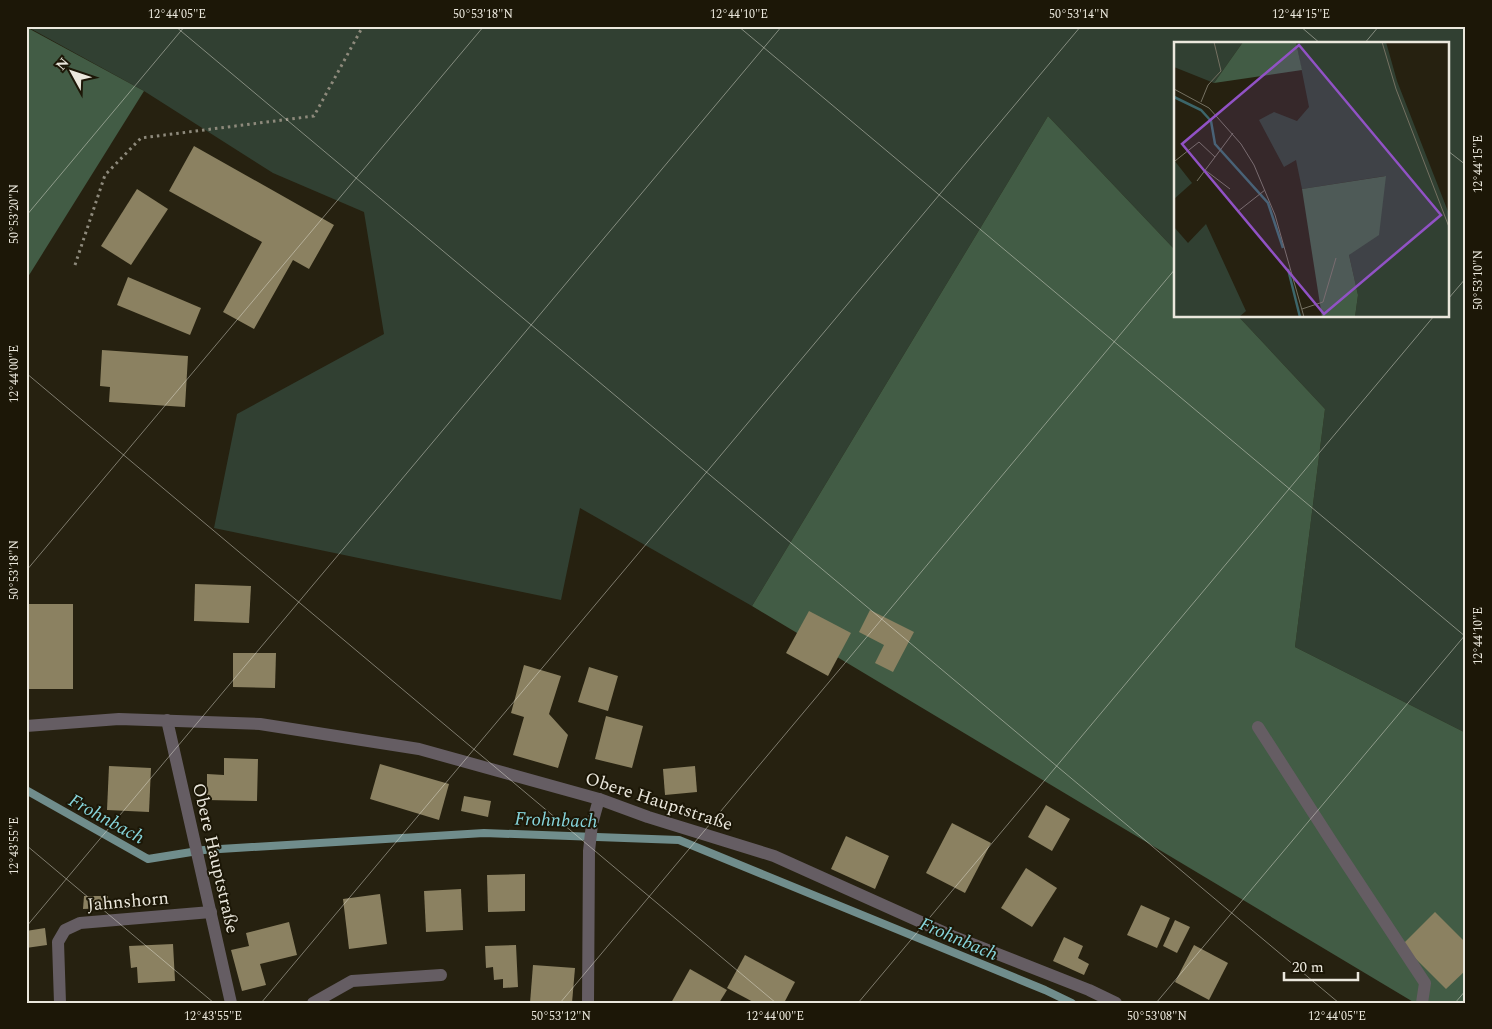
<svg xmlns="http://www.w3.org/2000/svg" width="1492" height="1029" viewBox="0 0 1492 1029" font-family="Spectral,serif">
	<rect width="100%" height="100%" fill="#262110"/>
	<path fill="#314032" d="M26 26H1466V733L1295 647 1325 409 1238 316H1448V44H1176V251L1048 116 752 606 580 508 561 600 214 528 237 414 384 334 364 212 273 173 144 91Z"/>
	<g fill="#425c45">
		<path d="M26 27 144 91 26 280Z"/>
		<path d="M1048 116 1176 251V316H1238L1325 409 1295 647 1466 733V1003H1415L752 606Z"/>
	</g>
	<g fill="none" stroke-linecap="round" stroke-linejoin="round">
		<path stroke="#708d8c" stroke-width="8" d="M26 790 148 859 204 850 484 833 679 840 1045 990 1072 1003"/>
	</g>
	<g fill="#8b8161">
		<path d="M194 146 334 225 309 269 293 260 254 329 223 312 262 242 169 191Z"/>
		<path d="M137 189 168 209 131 265 101 246Z"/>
		<path d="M128 277 201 308 190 335 117 305Z"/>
		<path d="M102 350 188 356 185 407 109 402 110 387 100 386Z"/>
		<path d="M195 584 251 586 249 623 194 621Z"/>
		<rect x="26" y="604" width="47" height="85"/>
		<path d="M870 610 914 632 893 672 875 663 884 645 859 632Z"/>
		<path d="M809 611 851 633 828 676 786 653Z"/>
		<path d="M233 653H276L275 688 233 687Z"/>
		<path d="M524 665 561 676 549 714 568 735 558 768 513 755 524 717 511 713Z"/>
		<path d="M589 667 618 676 608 711 578 702Z"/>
		<path d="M606 716 643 726 632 768 595 759Z"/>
		<path d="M224 758 258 759 257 801 207 800V774L224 775Z"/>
		<path d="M380 764 449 784 439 820 370 799Z"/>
		<path d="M109 766 151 768 149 812 107 810Z"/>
		<path d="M695 766 697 792 665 795 663 769Z"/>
		<path d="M464 796 491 801 488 817 461 811Z"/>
		<path d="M1046 805 1070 819 1052 851 1028 837Z"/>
		<path d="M952 823 991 843 965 893 926 873Z"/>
		<path d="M846 836 889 856 875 889 831 869Z"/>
		<path d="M1026 868 1057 888 1032 927 1001 908Z"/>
		<path d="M525 874V911L488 912 487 875Z"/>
		<path d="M461 889 463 930 426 932 424 891Z"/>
		<path d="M380 894 387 944 349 949 343 899Z"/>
		<path d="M84 896H108V908L83 909Z"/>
		<path d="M1141 905 1170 918 1157 948 1127 935Z"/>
		<path d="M1435 912 1466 943V970L1446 989 1402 945Z"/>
		<path d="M1175 920 1190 927 1177 953 1163 946Z"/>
		<path d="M289 922 297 955 260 964 266 985 242 991 231 950 249 946 246 933Z"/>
		<path d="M45 928 47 945 26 948V931Z"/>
		<path d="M1064 937 1083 946 1078 958 1089 964 1084 975 1053 961Z"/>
		<path d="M173 944 175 981 138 983 137 967 131 968 129 946Z"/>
		<path d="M516 945 518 987 503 988V979L494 980 493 967 486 968 485 946Z"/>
		<path d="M1194 945 1228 963 1209 1000 1175 982Z"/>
		<path d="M745 955 795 982 784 1003H755L727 988Z"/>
		<path d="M533 965 575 968 572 1003H530Z"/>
		<path d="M690 969 727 990 719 1003H671Z"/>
	</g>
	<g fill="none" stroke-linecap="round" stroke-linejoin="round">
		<path stroke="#8e8a7c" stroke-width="3" stroke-dasharray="2.5 4" stroke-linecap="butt" d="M75 265 105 175 141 138 314 116 363 26"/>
		<g stroke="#655d63" stroke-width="12">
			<path d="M167 720 231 1003"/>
			<path d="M26 726 119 719 260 724 419 749 599 799 648 817 774 856 952 936 1089 990 1116 1003"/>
			<path d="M1258 727 1332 842 1425 983 1422 1003"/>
			<path d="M60 1003 58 942 65 930 80 923 211 912"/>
			<path d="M313 1003 352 981 441 975"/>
			<path d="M588 1003 589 851 592 824 599 799"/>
		</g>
	</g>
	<path fill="none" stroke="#ebe8dd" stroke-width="1" stroke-opacity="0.45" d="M175 26 1339 1003M738 26 1466 637M1300 26 1321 44M1364 44 1379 26M1448 151 1466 165M26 216 185 26M1448 299 1466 278M26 373 776 1003M26 571 484 26M26 845 214 1003M26 927 782 26M261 1003 1081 26M560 1003 1176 268M858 1003 1434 316M1156 1003 1466 634M1455 1003 1466 990"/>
	<g text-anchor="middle" stroke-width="4" stroke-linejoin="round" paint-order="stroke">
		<g font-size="18" fill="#ebe8dd" stroke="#1c1707">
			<text transform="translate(659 801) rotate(18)" y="6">Obere Hauptstraße</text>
			<text transform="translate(216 858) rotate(77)" y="6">Obere Hauptstraße</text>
			<text transform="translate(128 901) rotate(-5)" y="6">Jahnshorn</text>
		</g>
		<g font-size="19" font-style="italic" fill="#86d4db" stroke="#1c1707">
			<text transform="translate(107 818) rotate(29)" y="7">Frohnbach</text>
			<text transform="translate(556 819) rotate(2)" y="7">Frohnbach</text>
			<text transform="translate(959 938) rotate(23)" y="7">Frohnbach</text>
		</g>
	</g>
	<g transform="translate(1174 42)">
		<rect width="275" height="275" fill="#262110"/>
		<path d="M0 0H69L40 41 0 25ZM122 0H212L223 39 275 172V275H181L184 253 175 213 211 134 128 147 122 118 110 125 85 78 100 70 123 79 135 65ZM0 118 18 141 0 157ZM32 182 72 269 65 275H0V185L14 201Z" fill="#314032"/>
		<path d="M69 0H122L128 28 40 41ZM212 134 205 193 175 213 184 253 181 275H148L128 147Z" fill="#425c45"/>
		<path fill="none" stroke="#3c666a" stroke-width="2.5" d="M0 55 27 68 37 79 41 102 94 161 109 206M114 227 126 275"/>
		<path fill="none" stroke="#757162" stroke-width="1" d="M208 0 222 47 275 185M0 47 35 66 67 102 80 123 101 173 130 275M27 60 34 43 47 29 40 0M0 116 1 119 25 100 41 115M31 128 56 147M23 139 59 91M63 170 91 148M128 267 149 260 162 216"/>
		<path fill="#9152c5" fill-opacity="0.15" stroke="#9152c5" stroke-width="2.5" d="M125 3 267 173 150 272 8 102Z"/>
		<rect width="275" height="275" fill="none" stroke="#ebe8dd" stroke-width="2.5"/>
	</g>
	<rect width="1492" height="1029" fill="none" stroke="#1c1707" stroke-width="55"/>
	<g transform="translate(72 72) rotate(310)" stroke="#1c1707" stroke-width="4" paint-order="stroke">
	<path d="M0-4L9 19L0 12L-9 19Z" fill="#ebe8dd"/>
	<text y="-8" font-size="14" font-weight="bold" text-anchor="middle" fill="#ebe8dd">N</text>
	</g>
	<path d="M1284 972v8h74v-8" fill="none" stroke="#ebe8dd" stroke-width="2.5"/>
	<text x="1292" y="972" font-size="15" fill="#ebe8dd" stroke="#1c1707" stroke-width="4" paint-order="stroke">20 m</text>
	<rect x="28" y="28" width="1436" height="974" fill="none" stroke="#ebe8dd" stroke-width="2"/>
	<g font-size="12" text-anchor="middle" fill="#ebe8dd">
		<text x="177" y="18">12°44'05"E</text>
		<text x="483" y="18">50°53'18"N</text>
		<text x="739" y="18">12°44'10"E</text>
		<text x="1079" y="18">50°53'14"N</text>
		<text x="1301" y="18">12°44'15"E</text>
		<text transform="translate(1478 164) rotate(-90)" y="4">12°44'15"E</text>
		<text transform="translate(14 214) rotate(-90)" y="4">50°53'20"N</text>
		<text transform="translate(1478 280) rotate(-90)" y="4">50°53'10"N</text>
		<text transform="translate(14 374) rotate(-90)" y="4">12°44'00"E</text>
		<text transform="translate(14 570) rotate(-90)" y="4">50°53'18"N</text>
		<text transform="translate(1478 636) rotate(-90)" y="4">12°44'10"E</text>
		<text transform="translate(14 846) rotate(-90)" y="4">12°43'55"E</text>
		<text x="213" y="1020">12°43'55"E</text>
		<text x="561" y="1020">50°53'12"N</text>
		<text x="775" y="1020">12°44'00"E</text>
		<text x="1157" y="1020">50°53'08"N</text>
		<text x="1337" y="1020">12°44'05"E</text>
	</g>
</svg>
